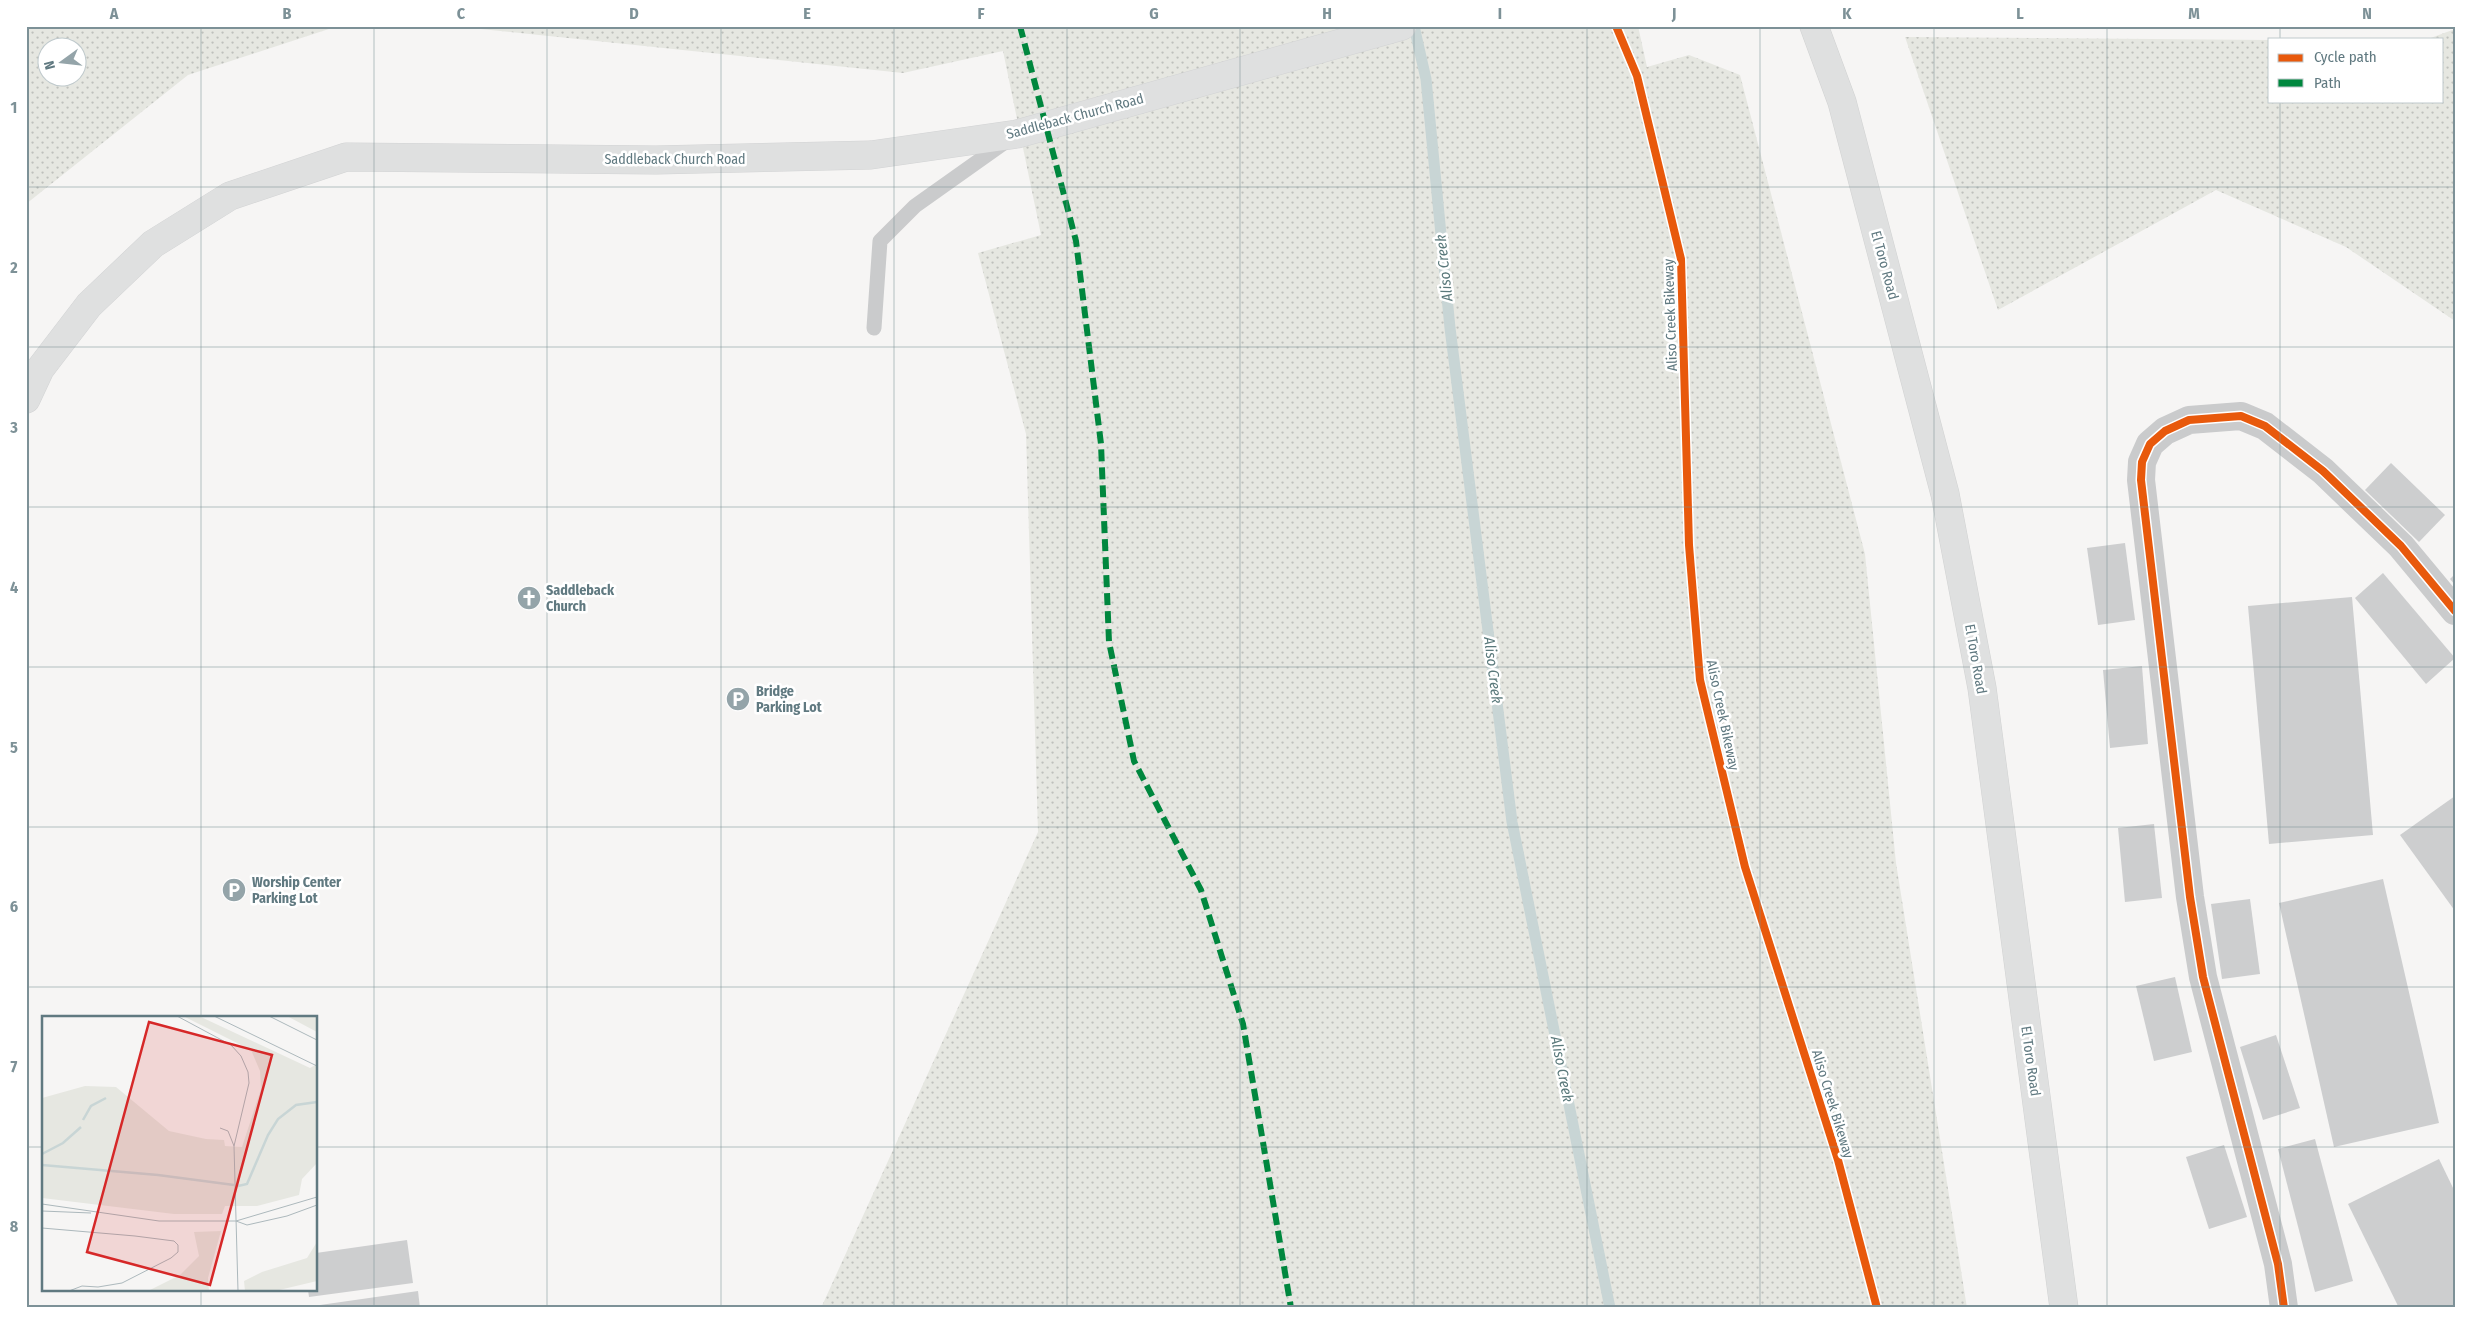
<svg xmlns="http://www.w3.org/2000/svg" width="2481" height="1334" viewBox="0 0 2481 1334" font-family="'Fira Sans Condensed',sans-serif">
	<defs>
		<pattern id="grass-dots" width="8" height="8" patternUnits="userSpaceOnUse" patternTransform="scale(1.25)"><rect width="8" height="8" fill="#e6e7e1"/><path d="M2 2h.1M6 6h.1" fill="none" stroke="#bec0bc" stroke-width="1.8" stroke-linecap="round"/></pattern>
	</defs>
	<rect width="100%" height="100%" fill="#f6f5f4"/>
	<g fill="url(#grass-dots)" fill-rule="evenodd">
		<path d="M26 26H338L188 75 26 204ZM48 48H78V78H48Z"/>
		<path d="M452 26H1638L1647 67 1689 55 1740 75 1865 554 1896 863 1967 1308H821L1038 832 1026 434 978 253 1041 235 1003 51 903 73Z"/>
		<path d="M2455 29V321L2346 247 2216 190 1998 310 1905 37 2270 40V101H2442V39H2428Z"/>
	</g>
	<g fill="none" stroke-linecap="round" stroke-linejoin="round">
		<path stroke="#c8d5d5" stroke-width="11" d="M1414 26 1426 79 1450 328 1512 822 1610 1308"/>
	</g>
	<g fill="#cdcecf">
		<path d="M2391 463 2445 515 2419 542 2365 490Z"/>
		<path d="M2125 543 2135 620 2098 625 2087 548Z"/>
		<path d="M2383 573 2455 658 2426 684 2355 598Z"/>
		<path d="M2455 574V585L2450 579Z"/>
		<path d="M2352 597 2373 835 2269 844 2248 606Z"/>
		<path d="M2142 666 2148 744 2110 748 2103 670Z"/>
		<path d="M2455 796V911L2400 835Z"/>
		<path d="M2154 824 2162 898 2125 902 2118 828Z"/>
		<path d="M2383 879 2439 1123 2334 1147 2279 903Z"/>
		<path d="M2250 899 2260 974 2222 979 2211 904Z"/>
		<path d="M2175 977 2192 1052 2154 1061 2136 986Z"/>
		<path d="M2276 1035 2300 1108 2263 1120 2240 1047Z"/>
		<path d="M2315 1139 2353 1281 2315 1292 2278 1149Z"/>
		<path d="M2224 1145 2247 1217 2209 1229 2186 1157Z"/>
		<path d="M2439 1159 2455 1192V1308H2399L2348 1204Z"/>
		<path d="M407 1240 413 1283 309 1297 308 1290H316V1253Z"/>
		<path d="M418 1291 420 1308H306V1307Z"/>
	</g>
	<g fill="none" stroke-linecap="round" stroke-linejoin="round">
		<g stroke="#d2d3d4" stroke-width="29">
			<path id="secondary" d="M26 399 40 369 89 305 153 244 230 196 346 157 656 160 871 155 1017 134 1402 26"/>
		</g>
		<g stroke="#d1d2d2" stroke-width="29">
			<path id="primary" d="M1814 26 1842 102 1945 494 1982 688 2064 1308"/>
		</g>
		<path stroke="#cacbcc" stroke-width="15" d="M874 328 880 241 915 206 1008 140"/>
		<path stroke="#cacbcc" stroke-width="28" d="M2284 1308 2278 1264 2203 977 2190 897 2141 480 2142 462 2150 444 2165 431 2189 420 2241 416 2265 426 2323 471 2401 546 2455 611"/>
		<use href="#secondary" stroke="#dfe0e0" stroke-width="28"/>
		<use href="#primary" stroke="#dfe0e0" stroke-width="28"/>
		<path stroke="#00873e" stroke-width="6" stroke-dasharray="12 6" stroke-linecap="butt" d="M1020 26 1076 241 1101 444 1109 642 1134 761 1201 890 1243 1024 1291 1308"/>
		<g stroke="#fff" stroke-width="11">
			<g id="cycleway">
				<path d="M1616 26 1637 76 1681 259 1689 545 1700 680 1745 867 1838 1160 1877 1308"/>
				<path d="M2284 1308 2278 1264 2203 977 2190 897 2141 480 2142 462 2150 444 2165 431 2189 420 2241 416 2265 426 2323 471 2401 546 2455 611"/>
			</g>
		</g>
		<use href="#cycleway" stroke="#e8590c" stroke-width="8"/>
	</g>
	<path fill="none" stroke="#7d9197" stroke-width="1" stroke-opacity="0.55" d="M201 26V1018M374 26V1308M547 26V1308M721 26V1308M894 26V1308M1067 26V1308M1240 26V1308M1414 26V1308M1587 26V1308M1760 26V1308M1934 26V1308M2107 26V1308M2280 26V39M2280 101V1308M26 187H2455M26 347H2455M26 507H2455M26 667H2455M26 827H2455M26 987H2455M26 1147H44M316 1147H2455M201 1290V1308"/>
	<defs>
		<g id="church-disc" transform="scale(1.25)"><circle r="9.5" fill="#94a4a9" stroke="#fff"/><path d="M-1.2-6h2.4v3.5h3.3v2.4h-3.3V6h-2.4V-.1h-3.3v-2.4h3.3Z" fill="#fff"/></g>
		<g id="parking-disc" transform="scale(1.25)"><circle r="9.5" fill="#94a4a9" stroke="#fff"/><path d="M-3.5-5.5H1a3.5 3.5 0 0 1 0 7H-1V5.5H-3.5ZM-1-3.4V-.6H.8a1.4 1.4 0 0 0 0-2.8Z" fill="#fff"/></g>
	</defs>
	<g fill-rule="evenodd">
		<use href="#church-disc" x="529" y="598"/>
		<use href="#parking-disc" x="738" y="699"/>
		<use href="#parking-disc" x="234" y="890"/>
	</g>
	<g text-anchor="middle" stroke-width="5" stroke-linejoin="round" paint-order="stroke">
		<g font-size="14" fill="#607980" stroke="#fff">
			<text transform="translate(1075 116) rotate(-15)" y="5">Saddleback Church Road</text>
			<text x="675" y="164">Saddleback Church Road</text>
			<text transform="translate(1885 265) rotate(75)" y="5">El Toro Road</text>
			<text transform="translate(1670 315) rotate(-92)" y="5">Aliso Creek Bikeway</text>
			<text transform="translate(1976 659) rotate(80)" y="5">El Toro Road</text>
			<text transform="translate(1723 715) rotate(78)" y="5">Aliso Creek Bikeway</text>
			<text transform="translate(2031 1061) rotate(82)" y="5">El Toro Road</text>
			<text transform="translate(1833 1104) rotate(73)" y="5">Aliso Creek Bikeway</text>
		</g>
		<g font-size="14" font-weight="bold" fill="#607980" stroke="#fff" text-anchor="start">
			<text x="546" y="595">Saddleback<tspan x="546" dy="16">Church</tspan></text>
			<text x="756" y="696">Bridge<tspan x="756" dy="16">Parking Lot</tspan></text>
			<text x="252" y="887">Worship Center<tspan x="252" dy="16">Parking Lot</tspan></text>
		</g>
		<g font-size="15" font-style="italic" fill="#5a797b" stroke="#fff">
			<text transform="translate(1444 268) rotate(-96)" y="5">Aliso Creek</text>
			<text transform="translate(1493 670) rotate(83)" y="5">Aliso Creek</text>
			<text transform="translate(1562 1069) rotate(79)" y="5">Aliso Creek</text>
		</g>
	</g>
	<g transform="translate(42 1016)">
		<rect width="275" height="275" fill="#f6f5f4"/>
		<path d="M141 0 159 1 268 52 275 48V147L260 163 257 179 215 190H183L180 198H132L0 182V82L43 70 74 71 127 115 164 123 182 124 183 130 200 131 219 73 218 55 209 34ZM275 0V16L245 0ZM179 215 166 262 167 275H106L138 259 157 240 152 216ZM275 226V265L233 275H203L202 265 220 256 265 242Z" fill="#e6e7e1"/>
		<path fill="none" stroke="#c8d5d5" stroke-width="2.5" d="M41 104 49 90 64 82M0 138 21 127 39 111M0 149 116 159 192 169M196 170 205 168 226 119 236 103 254 89 275 86"/>
		<path fill="none" stroke="#acb8bc" stroke-width="1" d="M135 0 189 29 199 40 206 56 207 67 192 130 196 275M172 0 275 50M227 0 275 24M178 112 186 115 192 130M0 188 117 205H194L205 209 245 200 275 189M0 195 49 197M194 205 275 181M0 212 93 220 132 225 136 229V236L129 242 80 267 56 271 40 270 27 275"/>
		<path fill="#d62828" fill-opacity="0.15" stroke="#d62828" stroke-width="2.5" d="M107 6 230 39 168 269 45 236Z"/>
		<rect width="275" height="275" fill="none" stroke="#607980" stroke-width="2.5"/>
	</g>
	<rect width="2481" height="1334" fill="none" stroke="#ffffff" stroke-width="55"/>
	<rect x="2268" y="38" width="175" height="65" fill="#ffffff" stroke="#bfc9cc"/>
	<rect x="2278" y="54" width="25" height="8" fill="#e8590c" stroke="#bfc9cc"/>
	<text x="2314" y="62" font-size="15" fill="#607980">Cycle path</text>
	<rect x="2278" y="79" width="25" height="8" fill="#00873e" stroke="#bfc9cc"/>
	<text x="2314" y="88" font-size="15" fill="#607980">Path</text>
	<g transform="translate(62 62) rotate(255)"><circle r="24" fill="#ffffff" stroke="#bfc9cc"/>
	<path d="M0-4L9 19L0 12L-9 19Z" fill="#94a4a9"/>
	<text y="-8" font-size="14" font-weight="bold" text-anchor="middle" fill="#607980">N</text>
	</g>
	<rect x="28" y="28" width="2426" height="1278" fill="none" stroke="#7d9197" stroke-width="2"/>
	<g font-size="16" text-anchor="middle" font-weight="bold" fill="#7d9197">
		<text x="114" y="19">A</text>
		<text x="287" y="19">B</text>
		<text x="461" y="19">C</text>
		<text x="634" y="19">D</text>
		<text x="807" y="19">E</text>
		<text x="981" y="19">F</text>
		<text x="1154" y="19">G</text>
		<text x="1327" y="19">H</text>
		<text x="1500" y="19">I</text>
		<text x="1674" y="19">J</text>
		<text x="1847" y="19">K</text>
		<text x="2020" y="19">L</text>
		<text x="2194" y="19">M</text>
		<text x="2367" y="19">N</text>
		<text x="14" y="113">1</text>
		<text x="14" y="273">2</text>
		<text x="14" y="433">3</text>
		<text x="14" y="593">4</text>
		<text x="14" y="753">5</text>
		<text x="14" y="912">6</text>
		<text x="14" y="1072">7</text>
		<text x="14" y="1232">8</text>
	</g>
</svg>
